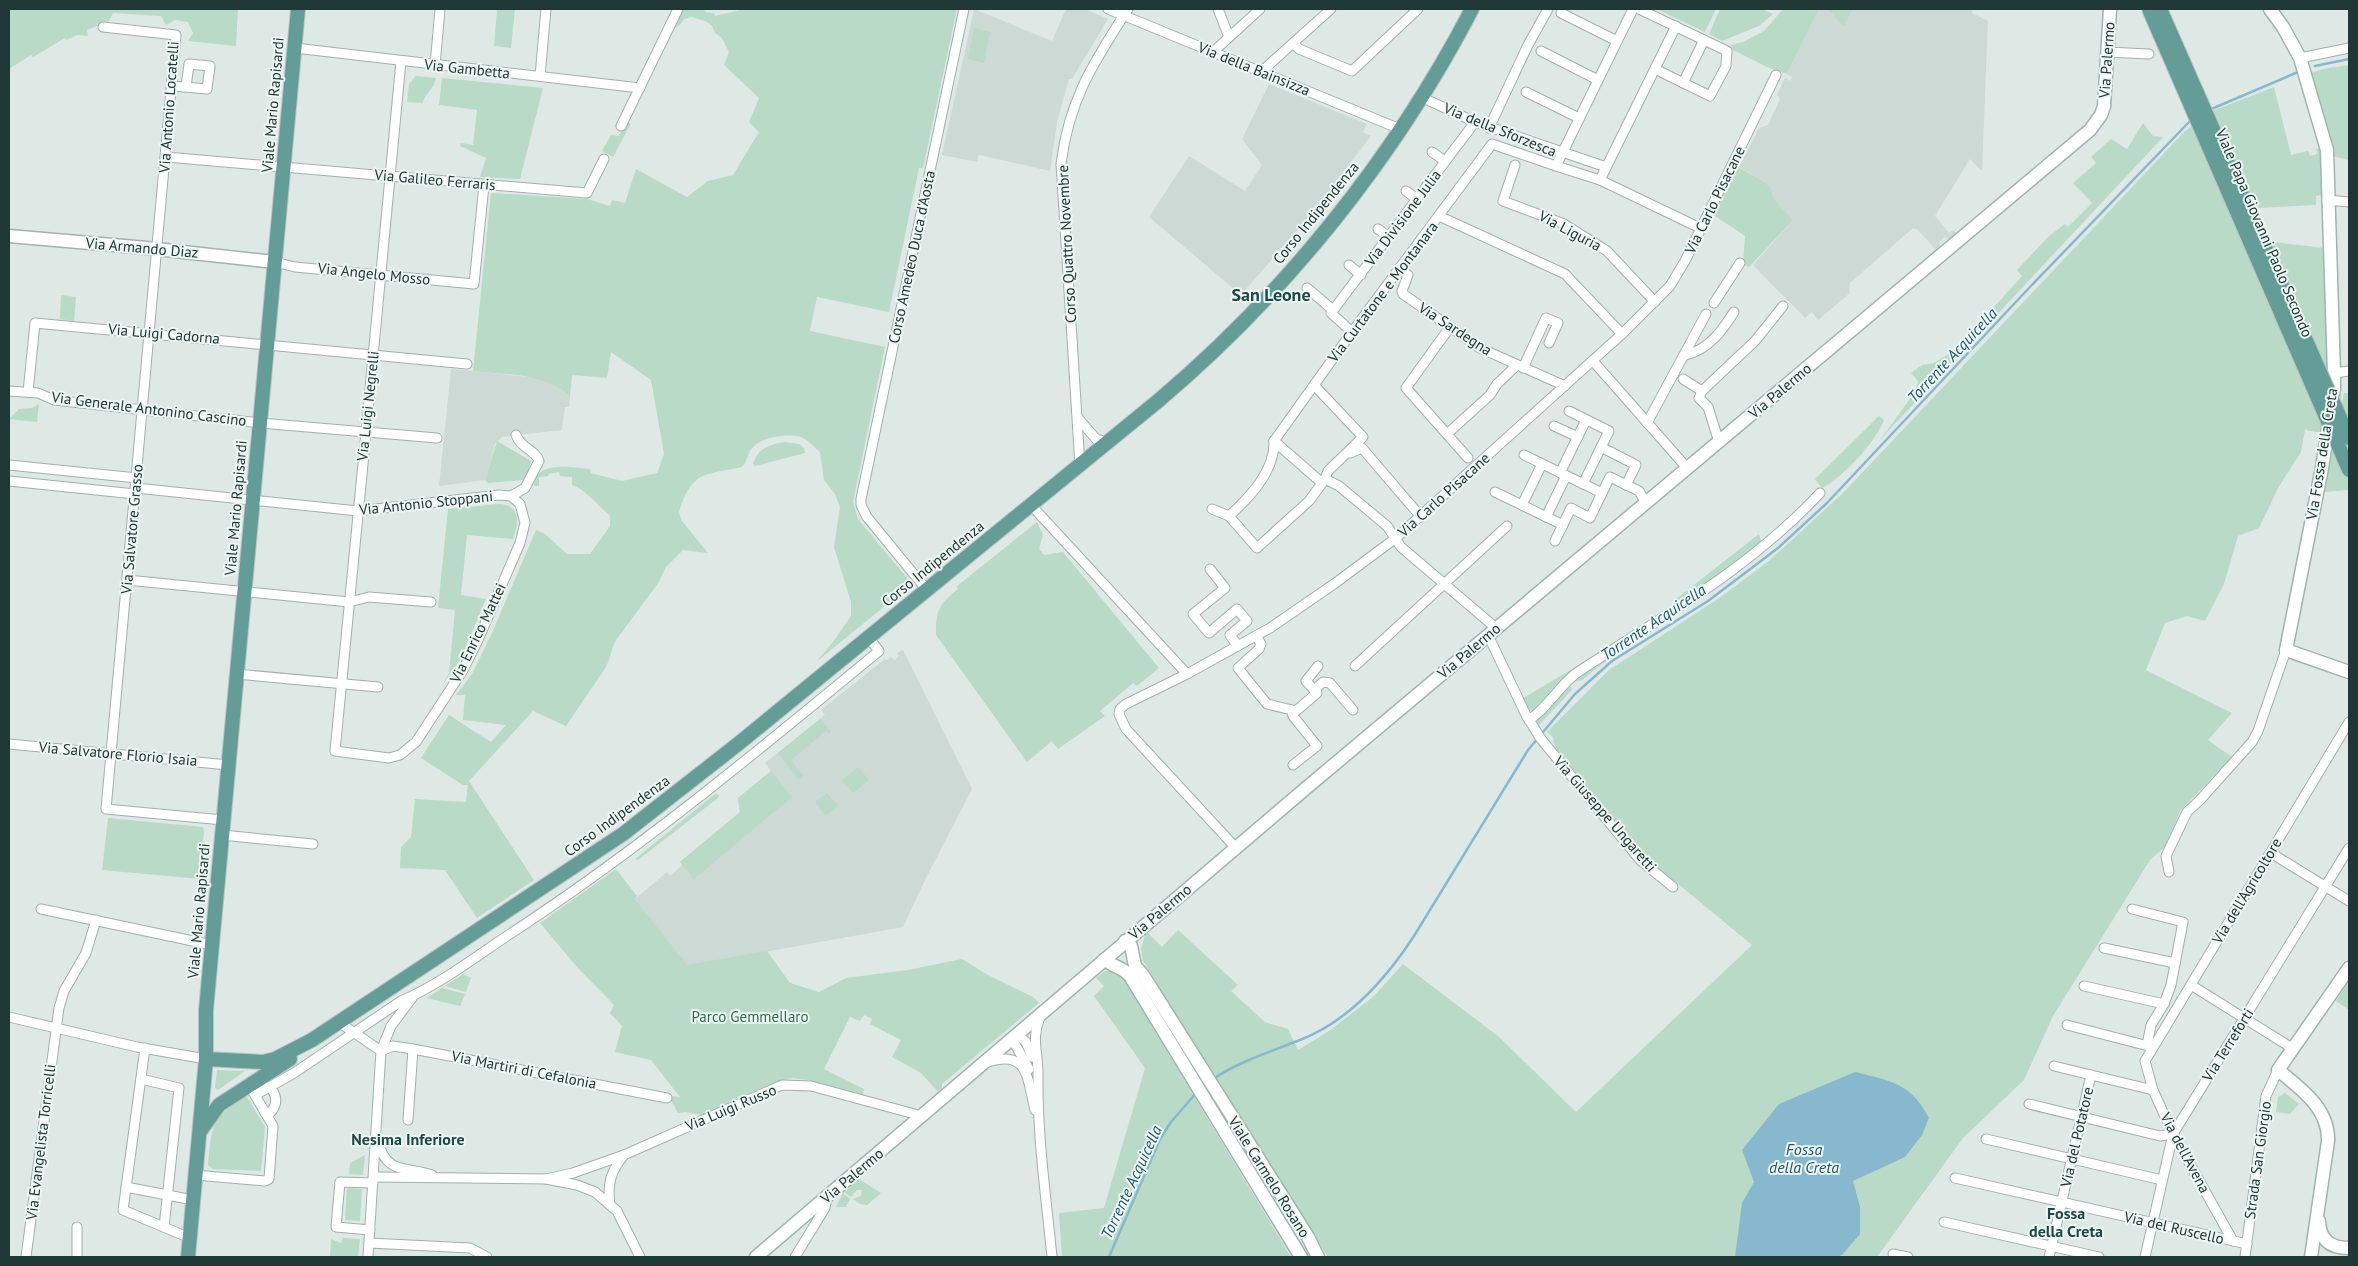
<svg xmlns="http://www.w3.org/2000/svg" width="2358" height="1266" viewBox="0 0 2358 1266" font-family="'PT Sans',sans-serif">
	<rect width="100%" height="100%" fill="#dee9e6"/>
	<g fill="#cdd9d5">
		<path d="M974 9 1052 41 1066 9H1085L1108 19 1072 79H1069L1057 122 1050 171 979 155 977 162 942 155Z"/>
		<path d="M1819 9H1827L1844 27 1853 9H1972V13L1988 21 1982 171 1970 159 1935 216 1949 233 1953 230 1957 234 1950 240 1945 237 1939 242 1941 248 1937 251 1918 230 1913 228 1850 283 1849 294 1818 320 1812 312 1805 318 1753 265 1793 220 1774 199 1771 188 1763 181 1739 167 1759 128 1768 125 1780 99 1777 95 1785 78 1790 81 1792 77 1787 74Z"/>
		<path d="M1269 84 1367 124 1363 132 1371 136 1312 213 1241 295 1149 217 1189 156 1245 191 1262 165 1242 139Z"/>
		<path d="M451 369 538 378 552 383 570 397 569 407H565L562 430 502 437 495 444 485 480 439 486Z"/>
		<path d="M903 650 972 789 925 880 903 927 687 966 635 899 667 872 670 876 682 865 680 862 740 812 738 798 771 771 765 763 825 715 821 710 885 659 887 660 891 657 895 660 899 656 897 653Z"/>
	</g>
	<g fill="#b8dac6">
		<path d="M9 9H238L236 46 188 41 193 33 188 22 175 20 166 25 161 16 113 13 109 21 87 30 88 36 77 35 67 40 65 38 33 57 31 55 9 69Z"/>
		<path d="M497 9H515L511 48 494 46Z"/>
		<path d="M681 9H704L705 12 714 13 715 16 744 9H957L923 168H919L889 312 817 297 810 331 885 347 853 502 858 519 912 584 816 662 833 642 851 616V602L834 547 840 507 835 494 824 480 820 452C814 447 808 440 801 437 789 433 761 437 753 447 747 453 748 461 742 467 702 476 693 470 679 512L682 521 708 553 683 550 666 567 659 582 616 640C611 649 611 657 606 667L566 726 533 711 469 781 534 880 477 918 445 870 400 868 401 847 411 837 415 799 466 802 468 785H463L421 758 449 715 491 742 506 725 463 720 465 695H456L472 674 492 633 536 530 545 534 567 554H590L610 526V516C601 508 582 487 572 485V477L560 476 559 472 548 474 549 476 539 477V486H534C535 460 572 467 590 469L591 473 622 481 657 473 664 454 651 380 611 352 607 378 572 375 570 397C545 372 505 375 473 371L491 193 587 199 610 206 612 200 625 203 636 169 687 197 708 181 733 175 759 132 749 122 759 98 724 65 729 52 722 38 715 33 712 26 707 22 692 17 684 19 680 25 672 29Z"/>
		<path d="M1657 9H1716L1705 32Z"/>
		<path d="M1720 9H1762L1773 14 1759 26 1722 41 1709 34Z"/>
		<path d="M1783 9H1819L1787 74 1767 67 1733 50 1731 45 1743 42 1764 31Z"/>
		<path d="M1827 9H1853L1844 27Z"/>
		<path d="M974 28 990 32 984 63 968 59Z"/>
		<path d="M2349 65V160L2332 156 2308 74 2323 69Z"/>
		<path d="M416 76 436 78C434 90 425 92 423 103L407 102 409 84Z"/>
		<path d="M442 78 543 88 520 179 480 177 486 158 460 146 461 143 473 145 477 110 439 105Z"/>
		<path d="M2274 87 2291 155 2308 151 2310 156 2317 154 2316 149 2321 148 2322 195 2316 196V205L2257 208 2258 240 2324 248 2328 387 2322 433 2305 430 2301 452 2278 488 2259 528 2238 536 2224 584 2205 621 2187 616 2165 623 2146 670 2232 713 2208 740 2232 757 2180 811 2167 845 2150 860 2053 1016 2024 1080 1963 1138 1877 1257H1328L1143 961 1141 949 1146 931 1162 947 1178 930 1238 985 1231 991 1265 1022 1288 1029 1298 1050 1329 1031 1373 997 1403 964 1499 1037 1576 1112 1752 945 1677 883 1656 869 1640 854 1555 749 1553 737 1547 732 1609 670 1718 599 1770 560 1844 492 2185 131 2215 110Z"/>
		<path d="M628 123H631L613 157 602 151 611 135 618 136Z"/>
		<path d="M2143 123 2153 136 2163 137 1879 441C1887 430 1918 391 1918 381L1911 373 1922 365 1934 363 1965 344 1976 327 2022 276 2017 270 2049 236 2065 224 2068 227 2092 203 2073 183 2096 163 2091 157 2111 139 2127 149Z"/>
		<path d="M1736 166 1763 181 1771 188 1774 199 1793 220 1749 267 1743 264 1745 236 1712 214Z"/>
		<path d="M61 295 76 297 74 321 60 319Z"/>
		<path d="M2344 393H2349V490L2324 492Z"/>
		<path d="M39 404 37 422 9 419 19 409 32 408Z"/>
		<path d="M1879 416 1884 420C1875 443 1843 477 1822 488L1815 479Z"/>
		<path d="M497 441 531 461 527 477 523 480 488 483 485 480Z"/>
		<path d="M784 442 799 444 804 448 805 453 755 466 753 464C758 448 769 445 784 442Z"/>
		<path d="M499 504C521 505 519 523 513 539L467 535 461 595 486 599 461 658 442 686 449 673 455 610 438 608 448 509Z"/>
		<path d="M1799 521 1800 522 1720 585 1615 654 1582 680 1573 682 1570 686 1572 690 1538 726 1536 720 1571 680 1776 540Z"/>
		<path d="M1037 522 1043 535 1039 549 1044 555 1063 552 1159 668 1137 686 1133 683 1100 711 1105 716 1058 749 1052 741 1027 762 936 635C936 608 939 605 958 589L957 586Z"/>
		<path d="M1759 534 1762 545 1677 607 1676 599Z"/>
		<path d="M1617 642 1533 713 1522 699Z"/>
		<path d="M820 719 831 732 829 734 826 731 791 760 803 776 798 779 778 753Z"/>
		<path d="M858 767 869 780 853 793 842 780Z"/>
		<path d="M771 771 792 797 694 879 680 862 740 812 738 798Z"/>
		<path d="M827 793 838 806 826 816 815 802Z"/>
		<path d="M715 794 719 795 718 798 638 860 635 859Z"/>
		<path d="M108 818 203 827 204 831 200 879 102 870Z"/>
		<path d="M616 869 637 896 635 899 687 965 767 951 790 983 819 992 846 978 908 970 962 959 986 974 1033 997 1039 1003 942 1084V1088L938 1092 921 1073 892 1057 901 1040 870 1024 872 1019 864 1015 860 1021 850 1017 824 1069 864 1089 863 1096 808 1080 792 1078 775 1082 701 1115 685 1112 678 1113 669 1096 680 1097 651 1060 615 1052 622 1026 610 1013 614 1005 577 967 540 923Z"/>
		<path d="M1105 971H1113L1121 975 1291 1257H1062L1059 1213 1104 1208 1145 1068 1094 996 1104 986 1096 978Z"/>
		<path d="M463 974 471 978 466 992 445 986Z"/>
		<path d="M2349 981V1010L2336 1001Z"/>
		<path d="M442 988 465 994 460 1006 427 998Z"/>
		<path d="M217 1070 245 1071 218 1090 215 1088Z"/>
		<path d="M2285 1093 2299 1104 2290 1114 2276 1112 2278 1097Z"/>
		<path d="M244 1097H247L265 1127 261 1171 213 1169 208 1165C212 1126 210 1120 244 1097Z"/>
		<path d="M365 1155 363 1175 349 1174 350 1163Z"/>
		<path d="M859 1179 881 1193 867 1205 860 1204 853 1199 861 1196 862 1190H857L851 1197 844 1192Z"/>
		<path d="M347 1188 362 1189 360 1221 345 1220Z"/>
		<path d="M843 1193 850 1199 846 1207H836Z"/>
		<path d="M343 1238 360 1239 358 1257H330L331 1239 341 1243Z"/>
	</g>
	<path fill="#88b8cd" d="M1855 1072C1891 1081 1911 1083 1929 1118L1922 1135 1905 1157 1853 1181 1860 1207V1234L1842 1255 1836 1257H1735L1742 1203 1754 1182 1742 1150 1779 1104Z"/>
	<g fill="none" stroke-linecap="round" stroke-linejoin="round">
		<g stroke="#88b8cd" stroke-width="2.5">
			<path d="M2315 66 2349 59"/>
			<path d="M2209 110 2298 72"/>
			<path d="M1213 1079C1240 1061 1270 1052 1300 1040 1349 1021 1386 979 1414 936L1528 750 1575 694 1612 661 1708 601 1778 548 1827 503 2029 288 2191 120"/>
			<path d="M1109 1257 1160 1139 1171 1122 1197 1092"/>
		</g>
		<g stroke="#a1b0ad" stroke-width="11">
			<g id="street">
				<path d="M1108 9 1400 129"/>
				<path d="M1218 9 1229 37"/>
				<path d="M1331 9 1293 43 1299 49 1352 71 1418 9"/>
				<path d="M1639 9 1727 51 1726 66 1710 96 1655 69"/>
				<path d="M1561 13 1617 41"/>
				<path d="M103 27 176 35 106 809 223 820"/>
				<path d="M295 48 640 88"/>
				<path d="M1541 51 1598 80"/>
				<path d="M1213 52 1260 9"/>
				<path d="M2107 52 2149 54"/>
				<path d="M2300 58 2349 48"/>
				<path d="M435 65 440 9"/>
				<path d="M1261 72 1293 43"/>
				<path d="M540 76 546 9"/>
				<path d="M1683 83 1704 40"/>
				<path d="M172 86 207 89 210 66 189 64 186 87"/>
				<path d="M1526 92 1579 118"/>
				<path d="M1421 97 1475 122 1606 167"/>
				<path d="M621 126 678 9"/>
				<path d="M1489 128 1528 45 1548 9"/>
				<path d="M1432 152 1445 161"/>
				<path d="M166 157 587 193 604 159"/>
				<path d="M1515 165 1503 201 1564 224 1607 251 1655 302"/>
				<path d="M1556 166 1600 180 1700 228"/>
				<path d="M1600 180 1676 26"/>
				<path d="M1406 191 1417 199"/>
				<path d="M2327 200 2349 202"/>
				<path d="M1439 216 1565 274 1622 334"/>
				<path d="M1378 229 1389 237"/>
				<path d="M275 262 295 267 474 284 484 185"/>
				<path d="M1349 265 1361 275"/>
				<path d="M1399 268 1408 275 1402 291 1403 294 1480 348 1565 386"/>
				<path d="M1307 288 1333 310"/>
				<path d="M1714 303 1740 263"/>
				<path d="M1450 327 1406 388 1468 458"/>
				<path d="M1352 332 1331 313 1475 122"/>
				<path d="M1686 355C1709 349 1722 331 1734 312"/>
				<path d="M1593 361 1688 469"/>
				<path d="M1523 368 1546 318 1558 323 1549 343"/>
				<path d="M2334 373 2349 371"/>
				<path d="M1683 379 1702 391"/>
				<path d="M1314 385 1363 437 1328 471 1325 479 1339 486 1387 526 1401 547 1496 628"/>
				<path d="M9 391 38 393 54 400 260 423 437 438"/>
				<path d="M28 392 35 323 467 364"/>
				<path d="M1569 411 1609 431 1583 484"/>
				<path d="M1078 418 1096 439 1108 442"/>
				<path d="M1647 423 1706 314"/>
				<path d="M1554 426 1578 437"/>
				<path d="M1447 434 1490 395 1497 384 1517 365"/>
				<path d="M1274 441 1352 332 1492 144 1556 166 1633 9"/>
				<path d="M1274 441 1322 483"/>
				<path d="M1719 442 1708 407 1699 398 1702 391 1755 341 1783 306"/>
				<path d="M1601 447 1636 465 1626 485"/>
				<path d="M1350 453 1362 448 1421 517"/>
				<path d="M1524 455 1602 493 1610 477 1639 491 1646 503"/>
				<path d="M9 465 137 478"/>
				<path d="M1080 466 1061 164C1069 99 1094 62 1128 9"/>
				<path d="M1560 473 1586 420"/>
				<path d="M9 481 135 494"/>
				<path d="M136 488 358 511 499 495 511 496 520 504 525 523 520 543 478 640 463 670 416 742 400 755 389 758 335 751C345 645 355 539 366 433 369 404 371 375 374 346L401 61"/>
				<path d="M1495 492 1563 525"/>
				<path d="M511 496 525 488 539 461C535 449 521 449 516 435"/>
				<path d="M1031 505 1187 674 1270 628 1334 584 1396 538 1622 334 1670 286 1685 261 1776 75"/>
				<path d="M1522 505 1542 464"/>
				<path d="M1212 509 1229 516 1257 548 1309 501 1325 479"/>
				<path d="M1229 516C1250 497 1275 471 1274 441"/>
				<path d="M1546 517 1566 476"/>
				<path d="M1555 541 1571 508 1590 518 1602 493"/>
				<path d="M1210 569 1225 588 1193 614 1209 633 1237 609 1247 621 1230 635 1238 646"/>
				<path d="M127 580 349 602 369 597 431 602"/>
				<path d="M926 589 867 517 861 505V499L964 9"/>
				<path d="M1488 635 1526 715 1541 739 1640 860 1673 887"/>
				<path d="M1256 636 1261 644 1259 649 1238 668 1267 704 1296 711 1317 693 1306 681 1318 666"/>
				<path d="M1355 666 1507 526"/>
				<path d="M236 674 378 687"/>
				<path d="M1187 674 1126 704 1120 709 1119 714 1126 729 1236 848"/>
				<path d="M1314 690 1323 682 1330 683 1353 710"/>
				<path d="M1292 710 1293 716 1317 746 1293 765"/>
				<path d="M1529 720C1549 707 1559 685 1578 672 1666 614 1747 571 1820 493"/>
				<path d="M9 744 228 765"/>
				<path d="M222 835 313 844"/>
				<path d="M2271 853 2349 901"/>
				<path d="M2169 872 2166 856 2187 812 2200 800 2235 761 2252 742 2258 731 2286 650"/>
				<path d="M41 909 212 945"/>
				<path d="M2132 909 2183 922 2171 985 2164 1004 2151 1025 2147 1045"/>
				<path d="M2104 948 2175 963"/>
				<path d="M2191 985 2292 1048"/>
				<path d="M2084 986 2164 1004"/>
				<path d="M9 1017 137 1047 206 1059"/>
				<path d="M1040 1017C1031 1039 1038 1051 1038 1073 1037 1135 1046 1196 1052 1257"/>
				<path d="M340 1023 381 1051 368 1257"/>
				<path d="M2067 1025 2152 1047"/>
				<path d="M1017 1034 1026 1042 1032 1057"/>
				<path d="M1012 1039 1029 1069"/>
				<path d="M145 1048 123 1210 190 1238"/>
				<path d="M381 1051 393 1046 413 1049 667 1098"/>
				<path d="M381 1051 391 1026 412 998"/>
				<path d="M988 1062C1029 1049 1027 1079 1035 1110"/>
				<path d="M2054 1066 2153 1090"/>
				<path d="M141 1079 179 1088 164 1227"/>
				<path d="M255 1095 294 1073 401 1001C439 985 475 957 510 934 640 849 759 750 879 651L868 637"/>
				<path d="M2029 1104 2160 1136 2173 1134"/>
				<path d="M265 1113H270C278 1105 278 1093 268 1087"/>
				<path d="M408 1120 413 1049"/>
				<path d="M1986 1139 2162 1180"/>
				<path d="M378 1142C387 1175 406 1166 432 1175"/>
				<path d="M195 1175 265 1181 269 1179 273 1126 252 1090"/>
				<path d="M374 1177 546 1179 577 1185 595 1192 617 1211 640 1257"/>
				<path d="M1955 1178 2247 1244"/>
				<path d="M546 1179 573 1173 624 1155 782 1085 811 1086 922 1116"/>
				<path d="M126 1187 193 1200"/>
				<path d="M610 1204C607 1184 611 1171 624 1155"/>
				<path d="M1944 1222 2099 1257"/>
				<path d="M370 1230 336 1227 340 1182 373 1183"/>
				<path d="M2233 1241 2173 1134 2153 1090 2145 1061 2349 722"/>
				<path d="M369 1243 470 1248 487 1257"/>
				<path d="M1893 1254 1908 1257"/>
				<path d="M26 1257 59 1008 64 991 86 953 96 920"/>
				<path d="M77 1257V1227"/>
				<path d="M795 1257 825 1208 827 1197"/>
				<path d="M2049 1257 2091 1075"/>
				<path d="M2145 1257 2173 1134 2349 848"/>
				<path d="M2245 1257 2266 1096 2278 1070"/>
			</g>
		</g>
		<g stroke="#9eb4b0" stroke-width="15">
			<g id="secondary">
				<path d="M2270 9 2283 27 2300 58 2327 150 2334 373V388L2322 468 2286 650 2349 672"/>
				<path d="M9 236 147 248 275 262"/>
				<path d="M1125 941 1131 946 1135 966 1143 975 1308 1237 1318 1257"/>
				<path d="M1105 959C1111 967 1122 966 1130 976L1301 1257"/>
				<path d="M2319 1221C2320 1240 2330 1248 2349 1248"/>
				<path d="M756 1257 1305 789 2090 130 2101 115 2104 106 2110 9"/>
				<path d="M2311 1257 2328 1141C2329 1108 2301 1089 2278 1070L2349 968"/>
			</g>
		</g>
		<g stroke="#bcc3c2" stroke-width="16">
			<g id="primary">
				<path d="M206 1059 263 1062 275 1059 312 1040 623 834 738 744 1158 401C1286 293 1395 157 1472 9"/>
				<path d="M201 1130 219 1105 290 1059"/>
				<path d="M188 1257 206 1059V1010L212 945 298 9"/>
			</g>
		</g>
		<use href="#street" stroke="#fff" stroke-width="9"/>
		<use href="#secondary" stroke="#fff" stroke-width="12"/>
		<use href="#primary" stroke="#649d97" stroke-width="14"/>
		<g stroke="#bcc3c2" stroke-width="16" stroke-linecap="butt">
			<g id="primary-bridge">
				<path d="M2149 9 2349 470"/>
				<path d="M2160 9 2349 438"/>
			</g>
		</g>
		<use href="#primary-bridge" stroke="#649d97" stroke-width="14"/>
	</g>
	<g text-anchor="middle" stroke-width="4" stroke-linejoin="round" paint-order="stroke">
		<g font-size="15" fill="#203835" stroke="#eef6f3">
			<text transform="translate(2107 60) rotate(-86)" y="5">Via Palermo</text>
			<text transform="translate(467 69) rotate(6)" y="5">Via Gambetta</text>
			<text transform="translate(1254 69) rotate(22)" y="5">Via della Bainsizza</text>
			<text transform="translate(273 105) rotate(-85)" y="5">Viale Mario Rapisardi</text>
			<text transform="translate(169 107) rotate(-86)" y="5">Via Antonio Locatelli</text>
			<text transform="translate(1500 130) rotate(22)" y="5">Via della Sforzesca</text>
			<text transform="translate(435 180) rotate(5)" y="5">Via Galileo Ferraris</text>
			<text transform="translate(1715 200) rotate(-64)" y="5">Via Carlo Pisacane</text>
			<text transform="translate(1316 213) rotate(-51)" y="5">Corso Indipendenza</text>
			<text transform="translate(1403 218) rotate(-53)" y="5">Via Divisione Julia</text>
			<text transform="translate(1570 231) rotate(28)" y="5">Via Liguria</text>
			<text transform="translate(2264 233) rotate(67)" y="5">Viale Papa Giovanni Paolo Secondo</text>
			<text transform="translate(1067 244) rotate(-93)" y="5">Corso Quattro Novembre</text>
			<text transform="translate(142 248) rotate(5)" y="5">Via Armando Diaz</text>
			<text transform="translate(912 257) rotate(-78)" y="5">Corso Amedeo Duca d'Aosta</text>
			<text transform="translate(374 274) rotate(6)" y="5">Via Angelo Mosso</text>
			<text transform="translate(1383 292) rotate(-53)" y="5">Via Curtatone e Montanara</text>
			<text transform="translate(1455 329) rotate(33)" y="5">Via Sardegna</text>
			<text transform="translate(164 334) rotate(5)" y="5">Via Luigi Cadorna</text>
			<text transform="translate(1780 391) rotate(-40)" y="5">Via Palermo</text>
			<text transform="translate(368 406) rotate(-84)" y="5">Via Luigi Negrelli</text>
			<text transform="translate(149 409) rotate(7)" y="5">Via Generale Antonino Cascino</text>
			<text transform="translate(2322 454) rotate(-81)" y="5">Via Fossa della Creta</text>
			<text transform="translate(1444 495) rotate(-42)" y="5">Via Carlo Pisacane</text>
			<text transform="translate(426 503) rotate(-6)" y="5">Via Antonio Stoppani</text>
			<text transform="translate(236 508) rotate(-85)" y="5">Viale Mario Rapisardi</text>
			<text transform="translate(132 529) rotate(-85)" y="5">Via Salvatore Grasso</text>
			<text transform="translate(933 564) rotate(-39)" y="5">Corso Indipendenza</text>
			<text transform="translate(478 633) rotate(-64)" y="5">Via Enrico Mattei</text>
			<text transform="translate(1469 651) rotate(-40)" y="5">Via Palermo</text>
			<text transform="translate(118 754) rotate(5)" y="5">Via Salvatore Florio Isaia</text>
			<text transform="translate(1605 814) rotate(49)" y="5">Via Giuseppe Ungaretti</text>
			<text transform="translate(617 816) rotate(-36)" y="5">Corso Indipendenza</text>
			<text transform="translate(2247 891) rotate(-59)" y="5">Via dell'Agricoltore</text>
			<text transform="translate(199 911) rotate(-85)" y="5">Viale Mario Rapisardi</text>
			<text transform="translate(1160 912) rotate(-40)" y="5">Via Palermo</text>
			<text transform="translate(2228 1045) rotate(-58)" y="5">Via Terreforti</text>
			<text transform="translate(524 1070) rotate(11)" y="5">Via Martiri di Cefalonia</text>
			<text transform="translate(731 1108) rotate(-23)" y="5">Via Luigi Russo</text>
			<text transform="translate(2077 1137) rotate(-77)" y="5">Via del Potatore</text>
			<text transform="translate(41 1142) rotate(-83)" y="5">Via Evangelista Torricelli</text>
			<text transform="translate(2185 1153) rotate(62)" y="5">Via dell'Avena</text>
			<text transform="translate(2258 1160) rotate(-82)" y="5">Strada San Giorgio</text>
			<text transform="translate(852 1176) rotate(-40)" y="5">Via Palermo</text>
			<text transform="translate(1269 1177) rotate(58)" y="5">Viale Carmelo Rosano</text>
			<text transform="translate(2174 1228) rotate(13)" y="5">Via del Ruscello</text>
		</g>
		<g font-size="15" fill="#2c6d4f" stroke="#eef6f3">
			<text x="750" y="1022">Parco Gemmellaro</text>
		</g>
		<g font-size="16" font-style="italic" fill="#1e5771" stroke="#eef6f3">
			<text transform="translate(1952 355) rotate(-47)" y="6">Torrente Acquicella</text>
			<text transform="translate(1653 622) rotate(-34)" y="6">Torrente Acquicella</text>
			<text x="1804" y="1155">Fossa<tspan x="1804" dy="18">della Creta</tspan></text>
			<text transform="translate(1131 1182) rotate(-65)" y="6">Torrente Acquicella</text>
		</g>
		<g font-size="16" font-weight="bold" fill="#1d4945" stroke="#eef6f3">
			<text x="408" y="1145">Nesima Inferiore</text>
			<text x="2066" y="1219">Fossa<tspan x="2066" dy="18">della Creta</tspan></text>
		</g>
		<g font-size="18" font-weight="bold" fill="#1d4945" stroke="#eef6f3">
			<text x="1271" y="301">San Leone</text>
		</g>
	</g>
	<rect width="2358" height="1266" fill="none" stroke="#203835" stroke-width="20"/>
</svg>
